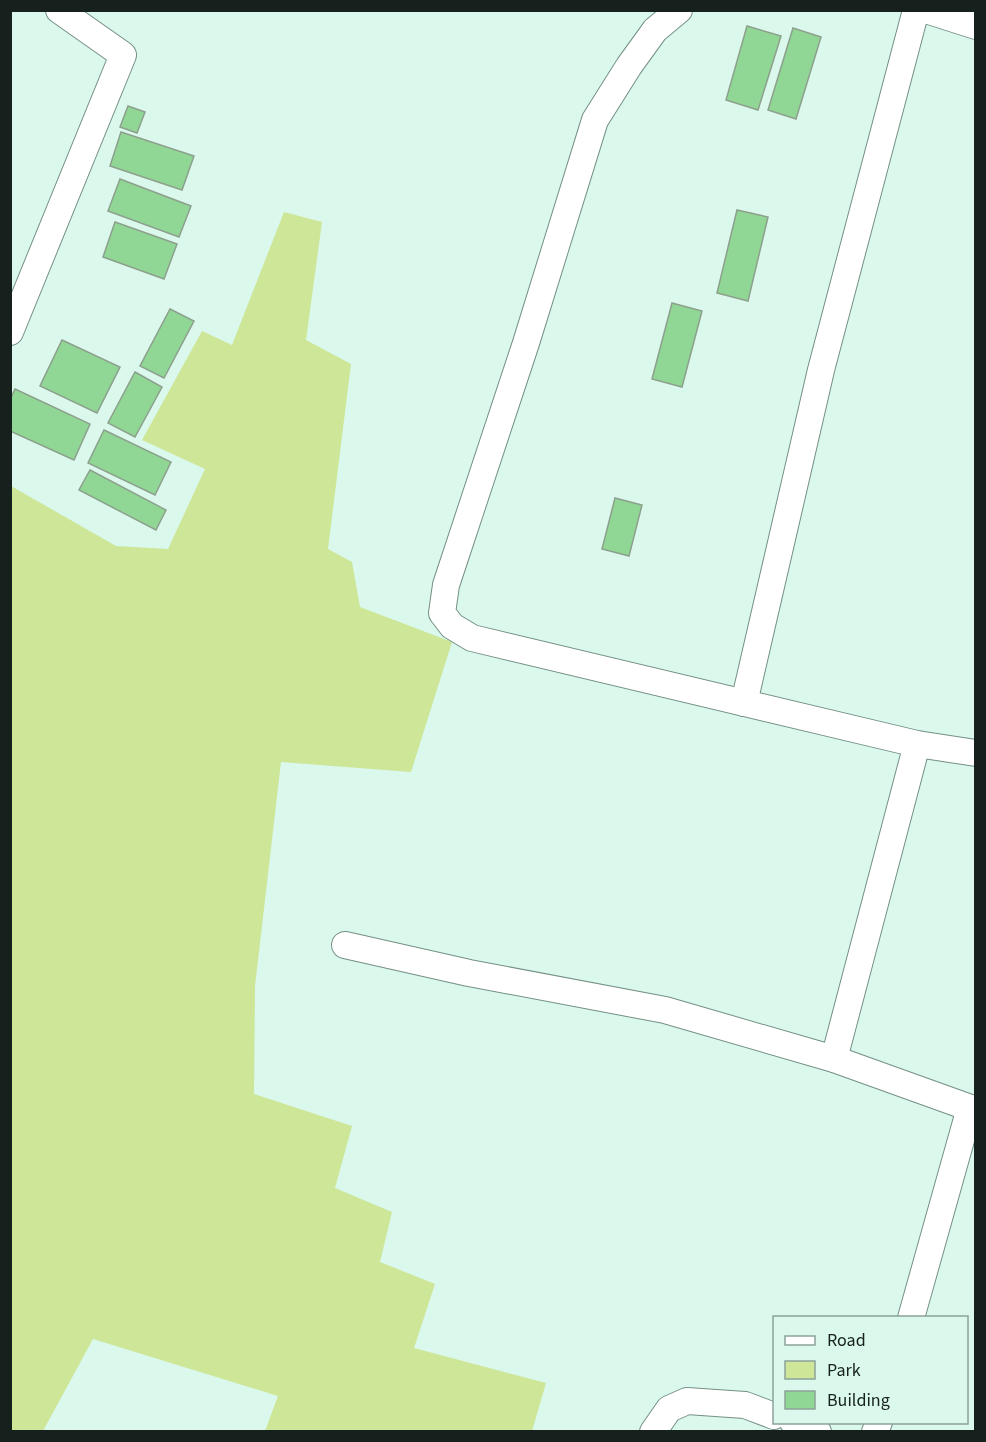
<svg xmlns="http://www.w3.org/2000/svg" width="986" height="1442" viewBox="0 0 986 1442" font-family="'Source Sans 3',sans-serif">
	<rect width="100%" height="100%" fill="#daf8ec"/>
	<path fill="#cde698" d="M284 212 322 222 306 340 351 364 328 549 352 562 360 607 452 642 411 772 281 762 255 986 254 1094 352 1126 335 1188 392 1212 380 1262 435 1284 414 1348 546 1383 532 1431H265L278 1396 93 1339 43 1431H11V486L116 546 168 549 205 469 142 440 202 331 232 345Z"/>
	<g fill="#90d795" stroke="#8da08d" stroke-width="1.5">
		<path d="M747 26 781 36 758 110 726 100Z"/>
		<path d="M793 28 821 37 796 119 768 110Z"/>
		<path d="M128 106 145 112 137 133 120 127Z"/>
		<path d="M121 132 194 156 182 190 110 166Z"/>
		<path d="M120 179 191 206 179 237 108 211Z"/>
		<path d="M737 210 768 217 748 301 717 293Z"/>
		<path d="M115 222 177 244 164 279 103 257Z"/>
		<path d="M672 303 702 311 682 387 652 379Z"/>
		<path d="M170 309 194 321 164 378 140 366Z"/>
		<path d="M62 340 120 367 97 413 40 386Z"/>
		<path d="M135 372 162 387 135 437 108 423Z"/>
		<path d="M15 389 90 424 74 460 10 431V400Z"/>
		<path d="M104 430 171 462 155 495 88 463Z"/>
		<path d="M90 470 166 510 156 530 79 490Z"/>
		<path d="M615 498 642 505 629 556 602 549Z"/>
	</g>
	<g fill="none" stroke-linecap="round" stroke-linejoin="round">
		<g stroke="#759085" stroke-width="28">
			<g id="minor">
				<path d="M679 10 655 30 629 66 595 120 526 343 446 585 442 613 452 626 472 638 917 744 976 753"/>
				<path d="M926 10 976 26"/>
				<path d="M10 332 123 55 59 10"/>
				<path d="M744 703 821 370 916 10"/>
				<path d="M345 945 469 973 665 1010 834 1059 976 1110"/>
				<path d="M834 1059 917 744"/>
				<path d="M911 1318 970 1108"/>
				<path d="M793 1422 818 1432"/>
				<path d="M653 1432 669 1409 687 1401 745 1405 774 1416"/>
				<path d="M875 1432 879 1422"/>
			</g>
		</g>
		<use href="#minor" stroke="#fff" stroke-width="26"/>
	</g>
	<rect width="986" height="1442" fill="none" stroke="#16211d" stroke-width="24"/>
	<rect x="773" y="1316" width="195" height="108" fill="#daf8ec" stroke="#8ca299" stroke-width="1.5"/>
	<rect x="785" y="1336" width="30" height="9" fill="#ffffff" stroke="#8ca299" stroke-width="1.5"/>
	<text x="827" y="1346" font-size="18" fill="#16211d">Road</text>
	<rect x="785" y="1361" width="30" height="18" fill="#cde698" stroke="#8ca299" stroke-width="1.5"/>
	<text x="827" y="1376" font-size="18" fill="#16211d">Park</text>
	<rect x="785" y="1391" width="30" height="18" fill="#90d795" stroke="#8ca299" stroke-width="1.5"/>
	<text x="827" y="1406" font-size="18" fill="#16211d">Building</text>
</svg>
